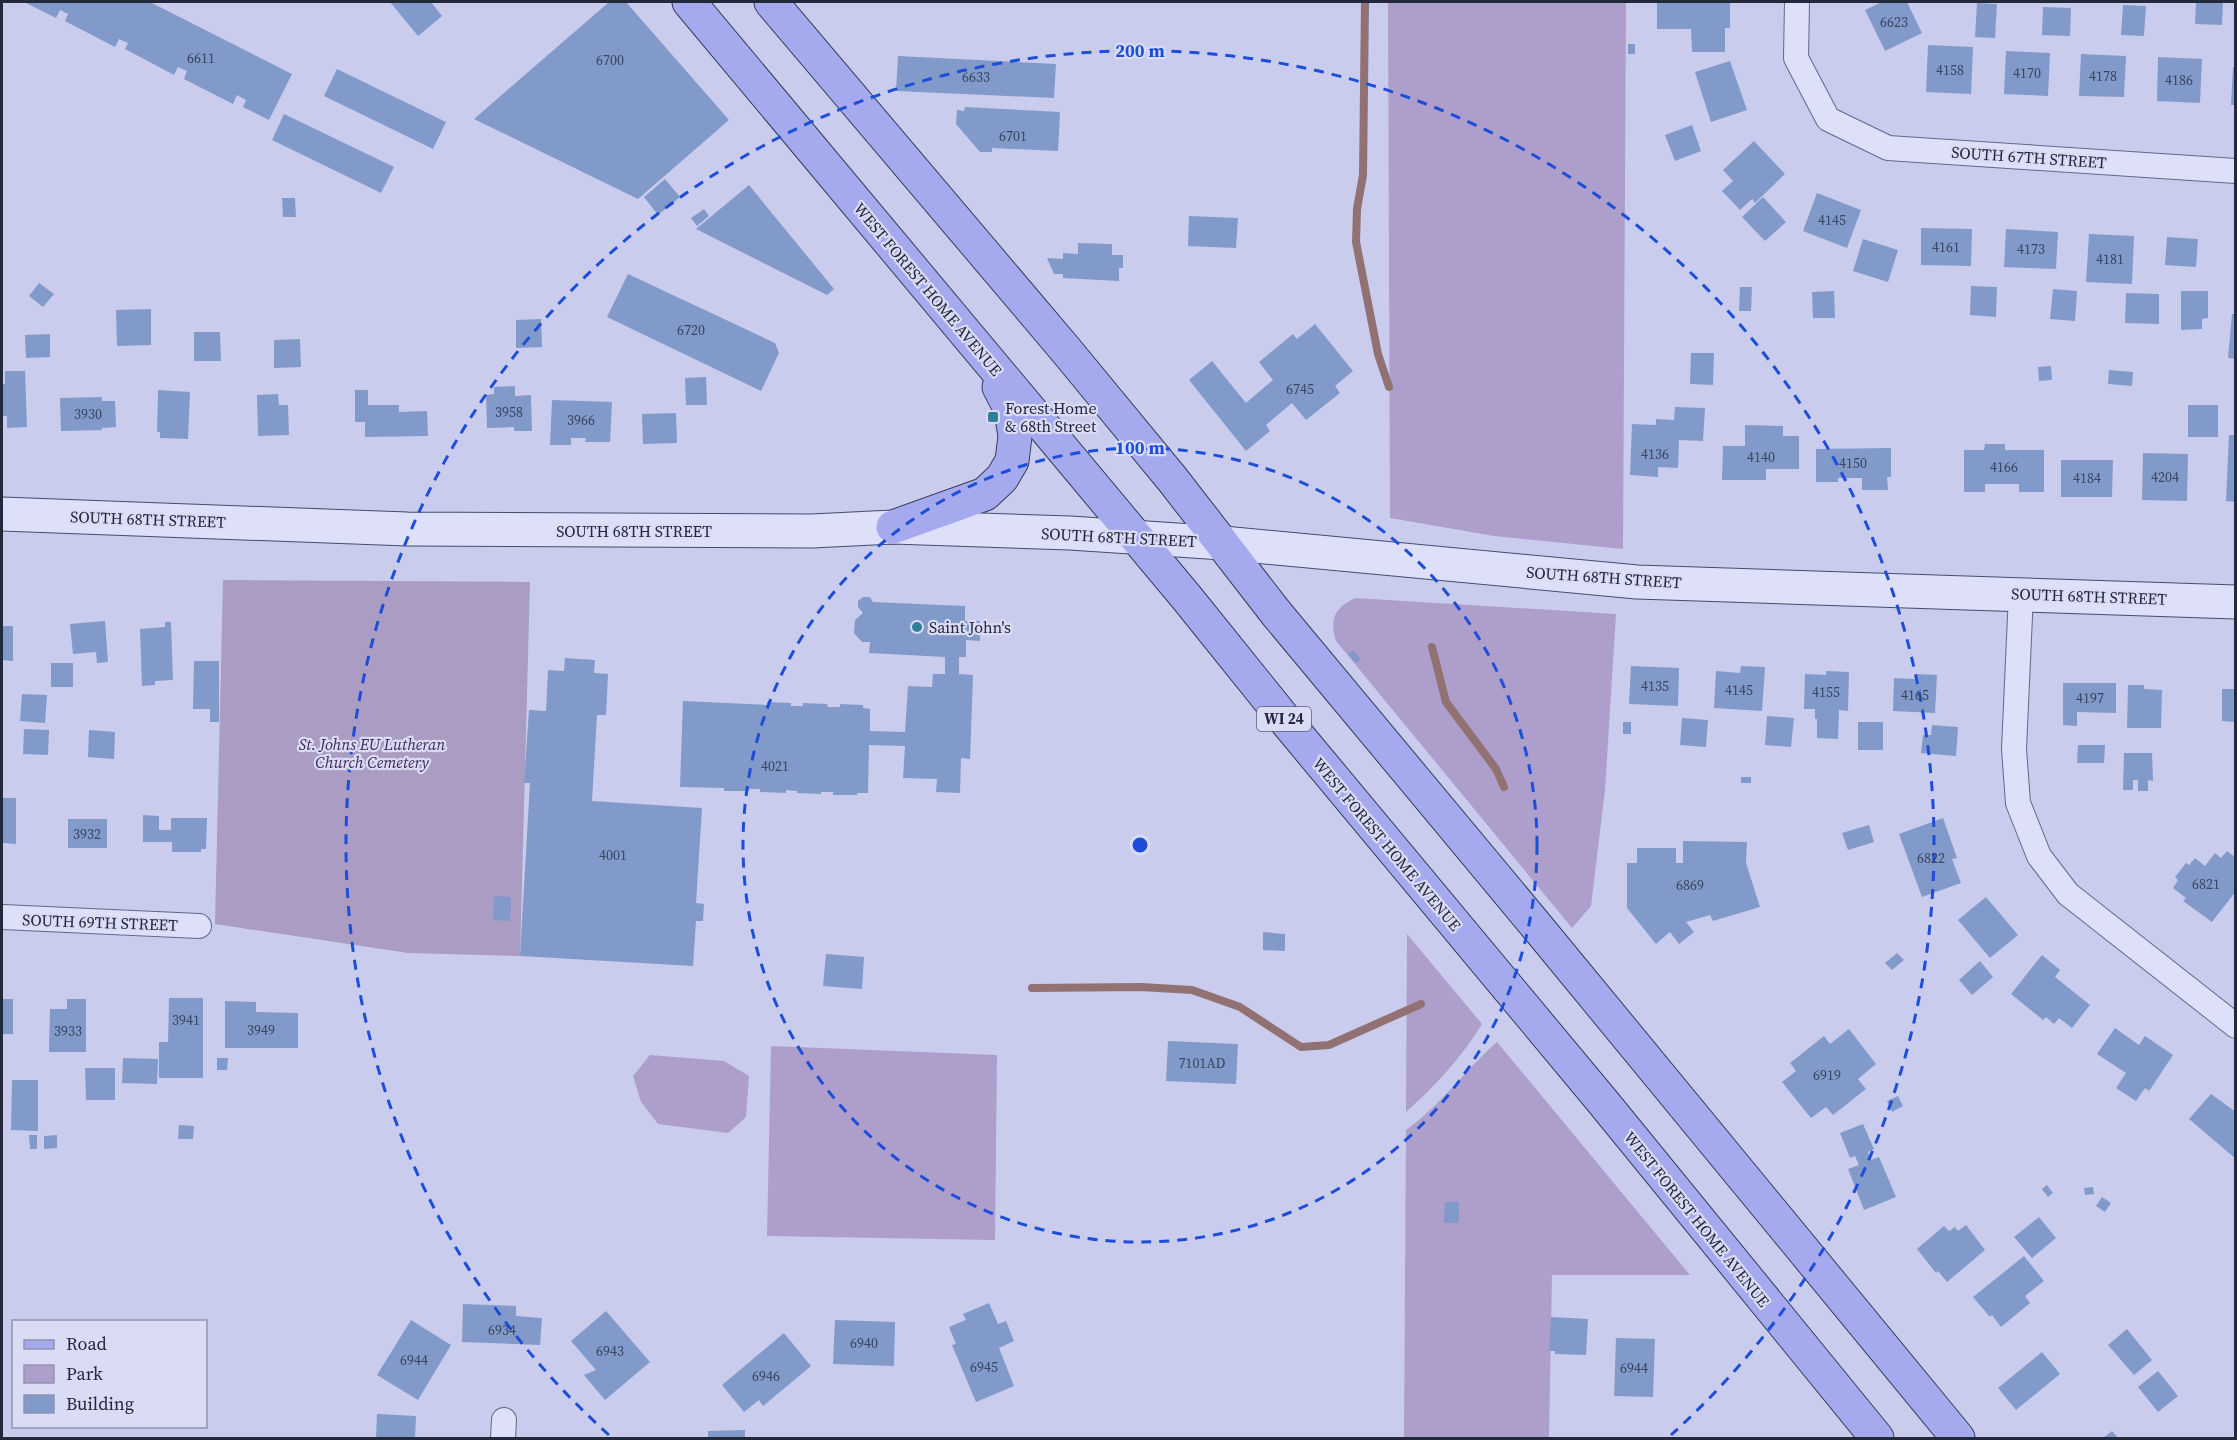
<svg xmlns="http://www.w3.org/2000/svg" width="2237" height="1440" viewBox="0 0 2237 1440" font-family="'Source Serif 4',serif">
	<rect width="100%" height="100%" fill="#caccee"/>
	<g fill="#ae9ecc">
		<path d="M1388 2H1626L1623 549 1494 536 1390 518Z"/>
		<path d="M1355 598 1616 614 1605 790 1591 906 1572 928 1336 641C1329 618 1335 608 1355 598Z"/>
		<path d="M1407 934 1482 1024C1462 1057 1435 1086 1406 1112Z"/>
		<path d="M1497 1042 1690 1275H1552L1549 1438H1404L1406 1130C1441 1105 1465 1070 1497 1042Z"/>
		<path d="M771 1046 997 1055 995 1240 767 1236Z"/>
		<path d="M650 1055 724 1061 749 1076 746 1117 728 1133 658 1124 641 1102 633 1076Z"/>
	</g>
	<path fill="#aa9cc2" d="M223 580 530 582 520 956 408 953 215 924Z"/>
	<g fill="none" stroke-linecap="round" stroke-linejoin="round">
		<g stroke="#917171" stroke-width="8">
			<path d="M1365 2 1363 175 1357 209 1356 242 1378 354 1389 387"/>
			<path d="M1432 647 1446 702 1496 769 1504 787"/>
			<path d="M1032 988 1141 987 1192 990 1240 1007 1301 1047 1329 1045 1421 1004"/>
		</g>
	</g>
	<g fill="#829aca">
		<path d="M24 2H150L292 74 269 120 243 107 246 100 237 95 233 104 184 79 187 71 178 67 174 75 125 49 128 43 119 39 115 47 65 21 68 14 60 10 56 18Z"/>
		<path d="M390 2H431L442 16 418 36Z"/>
		<path d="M609 2H626L729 120 638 199 474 119Z"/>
		<path d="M1657 2H1730V28H1725V52H1692L1691 29H1657Z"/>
		<path d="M1882 2H1907L1922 33 1885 51 1865 10Z"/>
		<path d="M2196 2H2223L2222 25 2195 24Z"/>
		<path d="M1977 3 1997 4 1995 38 1975 37Z"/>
		<path d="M2123 5 2146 6 2144 36 2121 35Z"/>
		<path d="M2043 7 2071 8 2070 36 2042 35Z"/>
		<rect x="1628" y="44" width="7" height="10"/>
		<path d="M1928 45 1973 47 1971 94 1926 92Z"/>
		<path d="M2006 51 2050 53 2048 96 2004 94Z"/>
		<path d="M2081 54 2126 56 2124 97 2079 96Z"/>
		<path d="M898 56 1056 64 1054 98 896 91Z"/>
		<path d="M2158 57 2202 59 2200 103 2157 101Z"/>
		<path d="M1730 61 1747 110 1711 122 1695 72Z"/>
		<path d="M2233 67 2236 68V105H2231Z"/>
		<path d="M337 69 446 122 433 149 324 96Z"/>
		<path d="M965 107 1060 112 1058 151 992 148V152H980L956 124 957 110 964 111Z"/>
		<path d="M284 114 394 167 381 193 272 140Z"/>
		<path d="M1692 125 1701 151 1675 161 1665 135Z"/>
		<path d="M1754 141 1785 174 1755 203 1752 199 1740 210 1722 191 1733 181 1723 170Z"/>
		<path d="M665 179 680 197 658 215 644 197Z"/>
		<path d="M749 185 834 289 827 295 696 229Z"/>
		<path d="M1817 193 1861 210 1847 248 1803 231Z"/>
		<path d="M1763 197 1786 222 1765 241 1742 217Z"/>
		<path d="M282 198H295L296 217H283Z"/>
		<path d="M704 209 709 216 697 226 691 218Z"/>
		<path d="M1189 216 1238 218 1236 248 1188 246Z"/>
		<path d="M1921 228 1972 229 1971 266 1921 265Z"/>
		<path d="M2006 229 2058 232 2056 269 2004 267Z"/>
		<path d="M2089 234 2134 236 2132 284 2086 282Z"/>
		<path d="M2167 237 2198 239 2196 267 2165 265Z"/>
		<path d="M1863 239 1898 250 1888 282 1853 271Z"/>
		<path d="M1078 243 1112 244V255H1123V268H1119V281L1063 278V274H1054L1047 258 1063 259V253L1078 254Z"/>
		<path d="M628 274 775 343 779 353 761 391 607 317Z"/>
		<path d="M39 283 54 294 43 307 29 296Z"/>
		<path d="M1971 286 1997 287 1996 317 1970 315Z"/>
		<path d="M1740 287H1752L1751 311H1739Z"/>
		<path d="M2053 289 2077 291 2075 321 2050 319Z"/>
		<path d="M1834 291 1835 318H1813L1812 292Z"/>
		<path d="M2181 291H2208V318L2202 319V329L2181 330Z"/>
		<path d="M2126 293 2159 294V324L2125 323Z"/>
		<path d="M151 309V345L117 346 116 310Z"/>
		<path d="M2232 314H2236V359L2228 358Z"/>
		<path d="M541 319 542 347 516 348V320Z"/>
		<path d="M1315 324 1353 371 1335 386 1340 393 1306 420 1292 403 1266 425 1270 431 1246 451 1189 380 1212 361 1246 403 1273 380 1259 362 1293 334 1297 339Z"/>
		<path d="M194 332H220L221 361H194Z"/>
		<path d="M50 334V357L26 358 25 335Z"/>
		<path d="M300 339 301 367 274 368V340Z"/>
		<path d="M1691 353H1714L1713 385 1690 384Z"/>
		<path d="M2051 366 2052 380 2039 381 2038 367Z"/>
		<path d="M2109 370 2133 372 2132 386 2108 384Z"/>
		<path d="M5 371H25L27 427 7 428V416H2V384H5Z"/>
		<path d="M706 377 707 405H686L685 378Z"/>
		<path d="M515 386V396L531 395 532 431H514V427L487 428 486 395 494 394V387Z"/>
		<path d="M158 390 190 392 188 439 160 438V432H157Z"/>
		<path d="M355 390H368V405H399V412L427 411 428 436 365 437V422H355Z"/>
		<path d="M278 394 279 405H288L289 435 258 436 257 395Z"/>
		<path d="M102 397V401H115L116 427 102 428V430L61 431 60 398Z"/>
		<path d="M552 400 612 402 610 442H585L586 438H571V445H550Z"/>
		<rect x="2188" y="405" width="30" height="32"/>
		<path d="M1675 407 1705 408 1703 441 1679 440 1678 468 1658 467V477L1630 475 1632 424 1656 425V419L1674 420Z"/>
		<path d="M676 413 677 443 643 444 642 414Z"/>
		<path d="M1745 425 1783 426V436H1799V469H1766V480H1722L1723 446H1745Z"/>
		<path d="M2229 435H2236V502L2226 501Z"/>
		<path d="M1985 444H2005V450H2044V492H2019V484H1985V492H1964V450H1984Z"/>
		<path d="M1891 448V477H1887L1888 490H1862V478H1838V482H1816V449Z"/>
		<path d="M2143 453 2188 454 2187 501 2142 500Z"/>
		<path d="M2061 460H2113L2112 497H2061Z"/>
		<path d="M863 597H870L873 602 965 606V621H980V641L966 640V657H959V674L973 675 970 759 961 758 960 793 936 792 937 779 903 778 905 746 869 745 868 793H857V795H833V792H821V794L797 793V791L786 790V793L760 792V789H749V791H724V788L680 787 683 701 767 705V702L791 703V706H803V703L827 704 828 707H840V704L863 705V708L870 709V731L905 732 908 686 932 687 933 674H945V657L869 653 870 642H862L854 633 855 620 863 613 858 607V601Z"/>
		<path d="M105 621 108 662 97 663 96 652 73 654 70 624Z"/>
		<path d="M165 622H171L173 680 155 681V685L142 686 140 629 165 627Z"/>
		<path d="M2 626H13V661L2 660Z"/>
		<path d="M1353 650 1361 659 1356 663 1348 654Z"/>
		<path d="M565 658 595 660 594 673 608 674 606 715H597L592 801 702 808 696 903 704 904 703 921H696L693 966 520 956 530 783H524L529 710 546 711 548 670 564 671Z"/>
		<path d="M194 661H219V722H210V709H193Z"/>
		<rect x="51" y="663" width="22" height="24"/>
		<path d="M1631 666 1679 668 1678 706 1629 704Z"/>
		<path d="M1741 666 1765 667 1762 711 1714 708 1716 671 1740 673Z"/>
		<path d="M1826 671 1849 672 1848 711 1839 710 1838 739 1817 738V719H1815V709H1804L1805 674 1826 675Z"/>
		<path d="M1916 674 1937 675 1935 713 1893 711 1894 678 1916 679Z"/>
		<path d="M2063 683H2116V713L2077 712V726L2063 725Z"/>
		<path d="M2128 685H2144V689L2162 690 2161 728H2127Z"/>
		<path d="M2222 689H2236V722L2222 721Z"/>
		<path d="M22 694 47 695 45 723 20 721Z"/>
		<path d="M1767 716 1794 718 1791 747 1765 745Z"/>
		<path d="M1682 718 1708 720 1706 747 1680 745Z"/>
		<rect x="1623" y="722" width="8" height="12"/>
		<rect x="1858" y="722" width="25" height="28"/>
		<path d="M1932 725 1958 727 1956 756 1921 753 1923 735H1931Z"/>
		<path d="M24 729 49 730 48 755 23 754Z"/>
		<path d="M89 730 115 732 114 759 88 757Z"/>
		<path d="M2078 745H2105L2104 763H2077Z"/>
		<path d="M2124 753H2152L2153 781 2148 780V791H2138V780H2133V790H2123Z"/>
		<rect x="1741" y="777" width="10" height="6"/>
		<path d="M2 798H16V844L2 843Z"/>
		<path d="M143 815 159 816V830H171V818H207L206 849H201V852H172V842H143Z"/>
		<path d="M1943 818 1957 858 1952 859 1961 883 1922 897 1899 834Z"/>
		<rect x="68" y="819" width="39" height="29"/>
		<path d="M1869 825 1874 842 1848 850 1842 833Z"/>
		<path d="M1683 841 1747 842 1746 863 1760 907 1713 921 1710 915 1686 922 1694 932 1679 944 1670 932 1656 944 1627 908V863H1637V848H1676V863H1683Z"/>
		<path d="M2227 851 2236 858V891L2212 922 2183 901 2186 898 2173 888 2178 880 2175 877 2186 863 2189 865 2195 858 2205 866 2215 853 2221 858Z"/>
		<path d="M494 896 511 897 510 921 493 920Z"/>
		<path d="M1986 897 2018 935 1990 958 1958 920Z"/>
		<path d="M1263 932 1285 934V951L1263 950Z"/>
		<path d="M1897 953 1904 960 1892 970 1885 963Z"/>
		<path d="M826 954 864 957 862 989 823 986Z"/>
		<path d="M2042 955 2060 970 2055 977 2090 1005 2072 1028 2059 1018 2054 1024 2046 1017 2043 1020 2011 994Z"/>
		<path d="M1980 961 1993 977 1972 995 1959 980Z"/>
		<path d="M169 998H203V1078H159V1042H168Z"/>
		<rect x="2" y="999" width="11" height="35"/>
		<path d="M67 999H86V1052H49L50 1009H67Z"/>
		<path d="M225 1001 256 1002V1012L298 1013V1048H225Z"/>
		<path d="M2115 1028 2139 1045 2145 1036 2173 1055 2149 1091 2145 1088 2136 1101 2116 1088 2126 1073 2097 1054Z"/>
		<path d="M1849 1029 1876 1064 1858 1079 1866 1089 1833 1115 1826 1107 1811 1118 1782 1082 1796 1071 1790 1063 1824 1036 1830 1044Z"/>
		<path d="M1168 1041 1238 1044 1236 1084 1166 1081Z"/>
		<path d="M123 1058 158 1059 157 1084 122 1083Z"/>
		<path d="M217 1058H228L227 1070H217Z"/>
		<path d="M85 1068H115V1100H86Z"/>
		<path d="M12 1080H38V1131L11 1130Z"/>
		<path d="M2211 1094 2236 1112V1159L2189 1119Z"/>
		<path d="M1898 1096 1903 1106 1892 1112 1887 1101Z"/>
		<path d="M1863 1124 1874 1149 1868 1152 1871 1160 1879 1157 1896 1197 1864 1210 1848 1169 1859 1165 1855 1156 1850 1158 1840 1133Z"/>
		<path d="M179 1125 194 1126 193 1139H178Z"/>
		<path d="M29 1135H37V1149H30Z"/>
		<path d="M57 1135V1148L44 1149V1136Z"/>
		<path d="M2047 1185 2053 1193 2048 1197 2042 1189Z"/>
		<path d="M2093 1187 2094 1194 2085 1195 2084 1188Z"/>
		<path d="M2102 1197 2111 1203 2105 1212 2096 1206Z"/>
		<path d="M1445 1202H1459V1223H1444Z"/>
		<path d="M2039 1217 2056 1238 2032 1258 2014 1237Z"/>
		<path d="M1966 1225 1985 1250 1947 1282 1938 1271 1936 1273 1917 1249 1944 1226 1949 1231 1955 1227 1958 1231Z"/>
		<path d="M2024 1256 2044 1281 2025 1296 2030 1303 2001 1327 1992 1315 1990 1317 1973 1297Z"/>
		<path d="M989 1303 998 1324 1006 1321 1014 1341 999 1348 1014 1386 976 1402 952 1345 956 1344 949 1327 966 1320 963 1314Z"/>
		<path d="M463 1304 516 1306V1316L542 1318 540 1345 462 1342Z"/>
		<path d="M606 1311 650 1362 605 1400 584 1375 596 1370 571 1341Z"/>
		<path d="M1551 1317 1588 1319 1586 1355 1555 1354V1351H1549Z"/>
		<path d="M411 1320 451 1345 418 1400 377 1375Z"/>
		<path d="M835 1320 895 1322 894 1366 833 1364Z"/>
		<path d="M2127 1329 2152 1360 2134 1375 2108 1345Z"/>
		<path d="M784 1333 811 1366 763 1406 759 1400 744 1412 722 1385Z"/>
		<path d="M1616 1338 1655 1339 1653 1397 1614 1396Z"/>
		<path d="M2042 1352 2060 1374 2016 1410 1998 1388Z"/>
		<path d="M2158 1371 2178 1396 2158 1412 2138 1387Z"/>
		<path d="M377 1414 416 1416 415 1438H376Z"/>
		<path d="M745 1430V1438H708V1431Z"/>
		<path d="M2112 1431 2118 1438H2103Z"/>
	</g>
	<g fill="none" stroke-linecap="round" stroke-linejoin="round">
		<g stroke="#5f698a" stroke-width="26">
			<g id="street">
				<path d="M1797 2 1796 58 1828 119 1888 148 2236 171"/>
				<path d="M2021 594 2014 749 2018 803 2039 856 2068 894 2236 1026"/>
				<path d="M2 917 199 926"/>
				<path d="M503 1438 504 1420"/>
			</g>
		</g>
		<g stroke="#424d6c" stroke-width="35">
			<path id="secondary" d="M2 514 407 529 812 531 893 527 1070 533 1223 543 1637 582 2236 602"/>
		</g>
		<g stroke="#323d59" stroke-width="35">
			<g id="primary">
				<path d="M689 2 1187 598 1290 726 1603 1102 1877 1438"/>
				<path d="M771 2 1065 349 1173 480 1276 613 1539 929 1958 1438"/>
				<path d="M893 527 985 494 1002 478 1012 461 1015 436 1011 410 999 387"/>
			</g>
		</g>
		<use href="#street" stroke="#dedff8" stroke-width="24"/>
		<use href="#secondary" stroke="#dedff8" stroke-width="33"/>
		<use href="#primary" stroke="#a5aaee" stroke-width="33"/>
	</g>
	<g fill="none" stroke="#1d4ed8" stroke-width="3" stroke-dasharray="10 8">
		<circle cx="1140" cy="845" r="397"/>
		<path d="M609 1435A794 794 0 1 1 1671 1435"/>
	</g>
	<g fill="#307f98" stroke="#dadbf5" stroke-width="2">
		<rect x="987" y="411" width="12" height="12" rx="3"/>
		<circle cx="917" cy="627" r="6"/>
	</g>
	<g text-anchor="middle" stroke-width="4.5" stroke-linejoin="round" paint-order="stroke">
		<g font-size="14" fill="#3a455f">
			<text x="1894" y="27">6623</text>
			<text x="201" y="63">6611</text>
			<text x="610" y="65">6700</text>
			<text x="1950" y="75">4158</text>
			<text x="2027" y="78">4170</text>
			<text x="2103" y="81">4178</text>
			<text x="976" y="82">6633</text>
			<text x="2179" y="85">4186</text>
			<text x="1013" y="141">6701</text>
			<text x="1832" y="225">4145</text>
			<text x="1946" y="252">4161</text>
			<text x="2031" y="254">4173</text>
			<text x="2110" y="264">4181</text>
			<text x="691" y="335">6720</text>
			<text x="1300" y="394">6745</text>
			<text x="509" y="417">3958</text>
			<text x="88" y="419">3930</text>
			<text x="581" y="425">3966</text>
			<text x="1655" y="459">4136</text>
			<text x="1761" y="462">4140</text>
			<text x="1853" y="468">4150</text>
			<text x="2004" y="472">4166</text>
			<text x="2165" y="482">4204</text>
			<text x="2087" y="483">4184</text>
			<text x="1655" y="691">4135</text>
			<text x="1739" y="695">4145</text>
			<text x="1826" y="697">4155</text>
			<text x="1915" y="700">4165</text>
			<text x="2090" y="703">4197</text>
			<text x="775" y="771">4021</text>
			<text x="87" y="839">3932</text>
			<text x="613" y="860">4001</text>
			<text x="1931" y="863">6822</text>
			<text x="2206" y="889">6821</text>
			<text x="1690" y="890">6869</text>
			<text x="186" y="1025">3941</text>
			<text x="261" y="1035">3949</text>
			<text x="68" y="1036">3933</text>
			<text x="1202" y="1068">7101AD</text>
			<text x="1827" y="1080">6919</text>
			<text x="502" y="1335">6934</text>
			<text x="864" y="1348">6940</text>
			<text x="610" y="1356">6943</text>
			<text x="414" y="1365">6944</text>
			<text x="984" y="1372">6945</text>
			<text x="1634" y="1373">6944</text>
			<text x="766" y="1381">6946</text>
		</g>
		<rect fill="#dadbf5" stroke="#595e73" stroke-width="1.5" x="1257" y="707" width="54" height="24" rx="4.5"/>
		<g font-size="15" font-weight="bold" fill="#22293b">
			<text x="1284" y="724">WI 24</text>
		</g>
		<g font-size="16" fill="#22293b" stroke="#dadbf5">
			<text transform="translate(2029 157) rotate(4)" y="6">SOUTH 67TH STREET</text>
			<text transform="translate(928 289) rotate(50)" y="6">WEST FOREST HOME AVENUE</text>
			<text transform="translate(148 519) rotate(2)" y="6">SOUTH 68TH STREET</text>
			<text x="634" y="537">SOUTH 68TH STREET</text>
			<text transform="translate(1119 537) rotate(3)" y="6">SOUTH 68TH STREET</text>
			<text transform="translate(1604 577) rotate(4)" y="6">SOUTH 68TH STREET</text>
			<text transform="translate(2089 596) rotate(2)" y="6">SOUTH 68TH STREET</text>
			<text transform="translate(1387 844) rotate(50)" y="6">WEST FOREST HOME AVENUE</text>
			<text transform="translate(100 922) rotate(2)" y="6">SOUTH 69TH STREET</text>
			<text transform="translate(1697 1219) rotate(51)" y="6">WEST FOREST HOME AVENUE</text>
		</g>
		<g font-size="16" fill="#22293b" stroke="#dadbf5" text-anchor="start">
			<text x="1005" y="414">Forest Home<tspan x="1005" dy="18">&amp; 68th Street</tspan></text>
			<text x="929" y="633">Saint John's</text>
		</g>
		<g font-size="16" font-style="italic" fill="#402957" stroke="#dadbf5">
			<text x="372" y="750">St. Johns EU Lutheran<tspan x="372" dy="18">Church Cemetery</tspan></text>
		</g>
	</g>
	<circle cx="1140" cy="845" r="9" fill="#1d4ed8" stroke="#dadbf5" stroke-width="3"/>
	<g font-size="18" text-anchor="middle" font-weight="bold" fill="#1d4ed8" stroke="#dadbf5" stroke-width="4.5" stroke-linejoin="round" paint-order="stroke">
		<text x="1140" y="57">200 m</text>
		<text x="1140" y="454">100 m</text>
	</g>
	<rect width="2237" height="1440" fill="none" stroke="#22293b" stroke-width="6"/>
	<rect x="12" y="1320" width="195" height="108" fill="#dadbf5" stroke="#9094ab" stroke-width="1.5"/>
	<rect x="24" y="1340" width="30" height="9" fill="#a5aaee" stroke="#9094ab" stroke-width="1.5"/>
	<text x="66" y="1350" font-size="18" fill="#22293b">Road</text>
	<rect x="24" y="1365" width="30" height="18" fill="#ae9ecc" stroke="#9094ab" stroke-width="1.5"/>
	<text x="66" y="1380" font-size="18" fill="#22293b">Park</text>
	<rect x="24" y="1395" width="30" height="18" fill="#829aca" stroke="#9094ab" stroke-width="1.5"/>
	<text x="66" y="1410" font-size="18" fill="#22293b">Building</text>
</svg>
